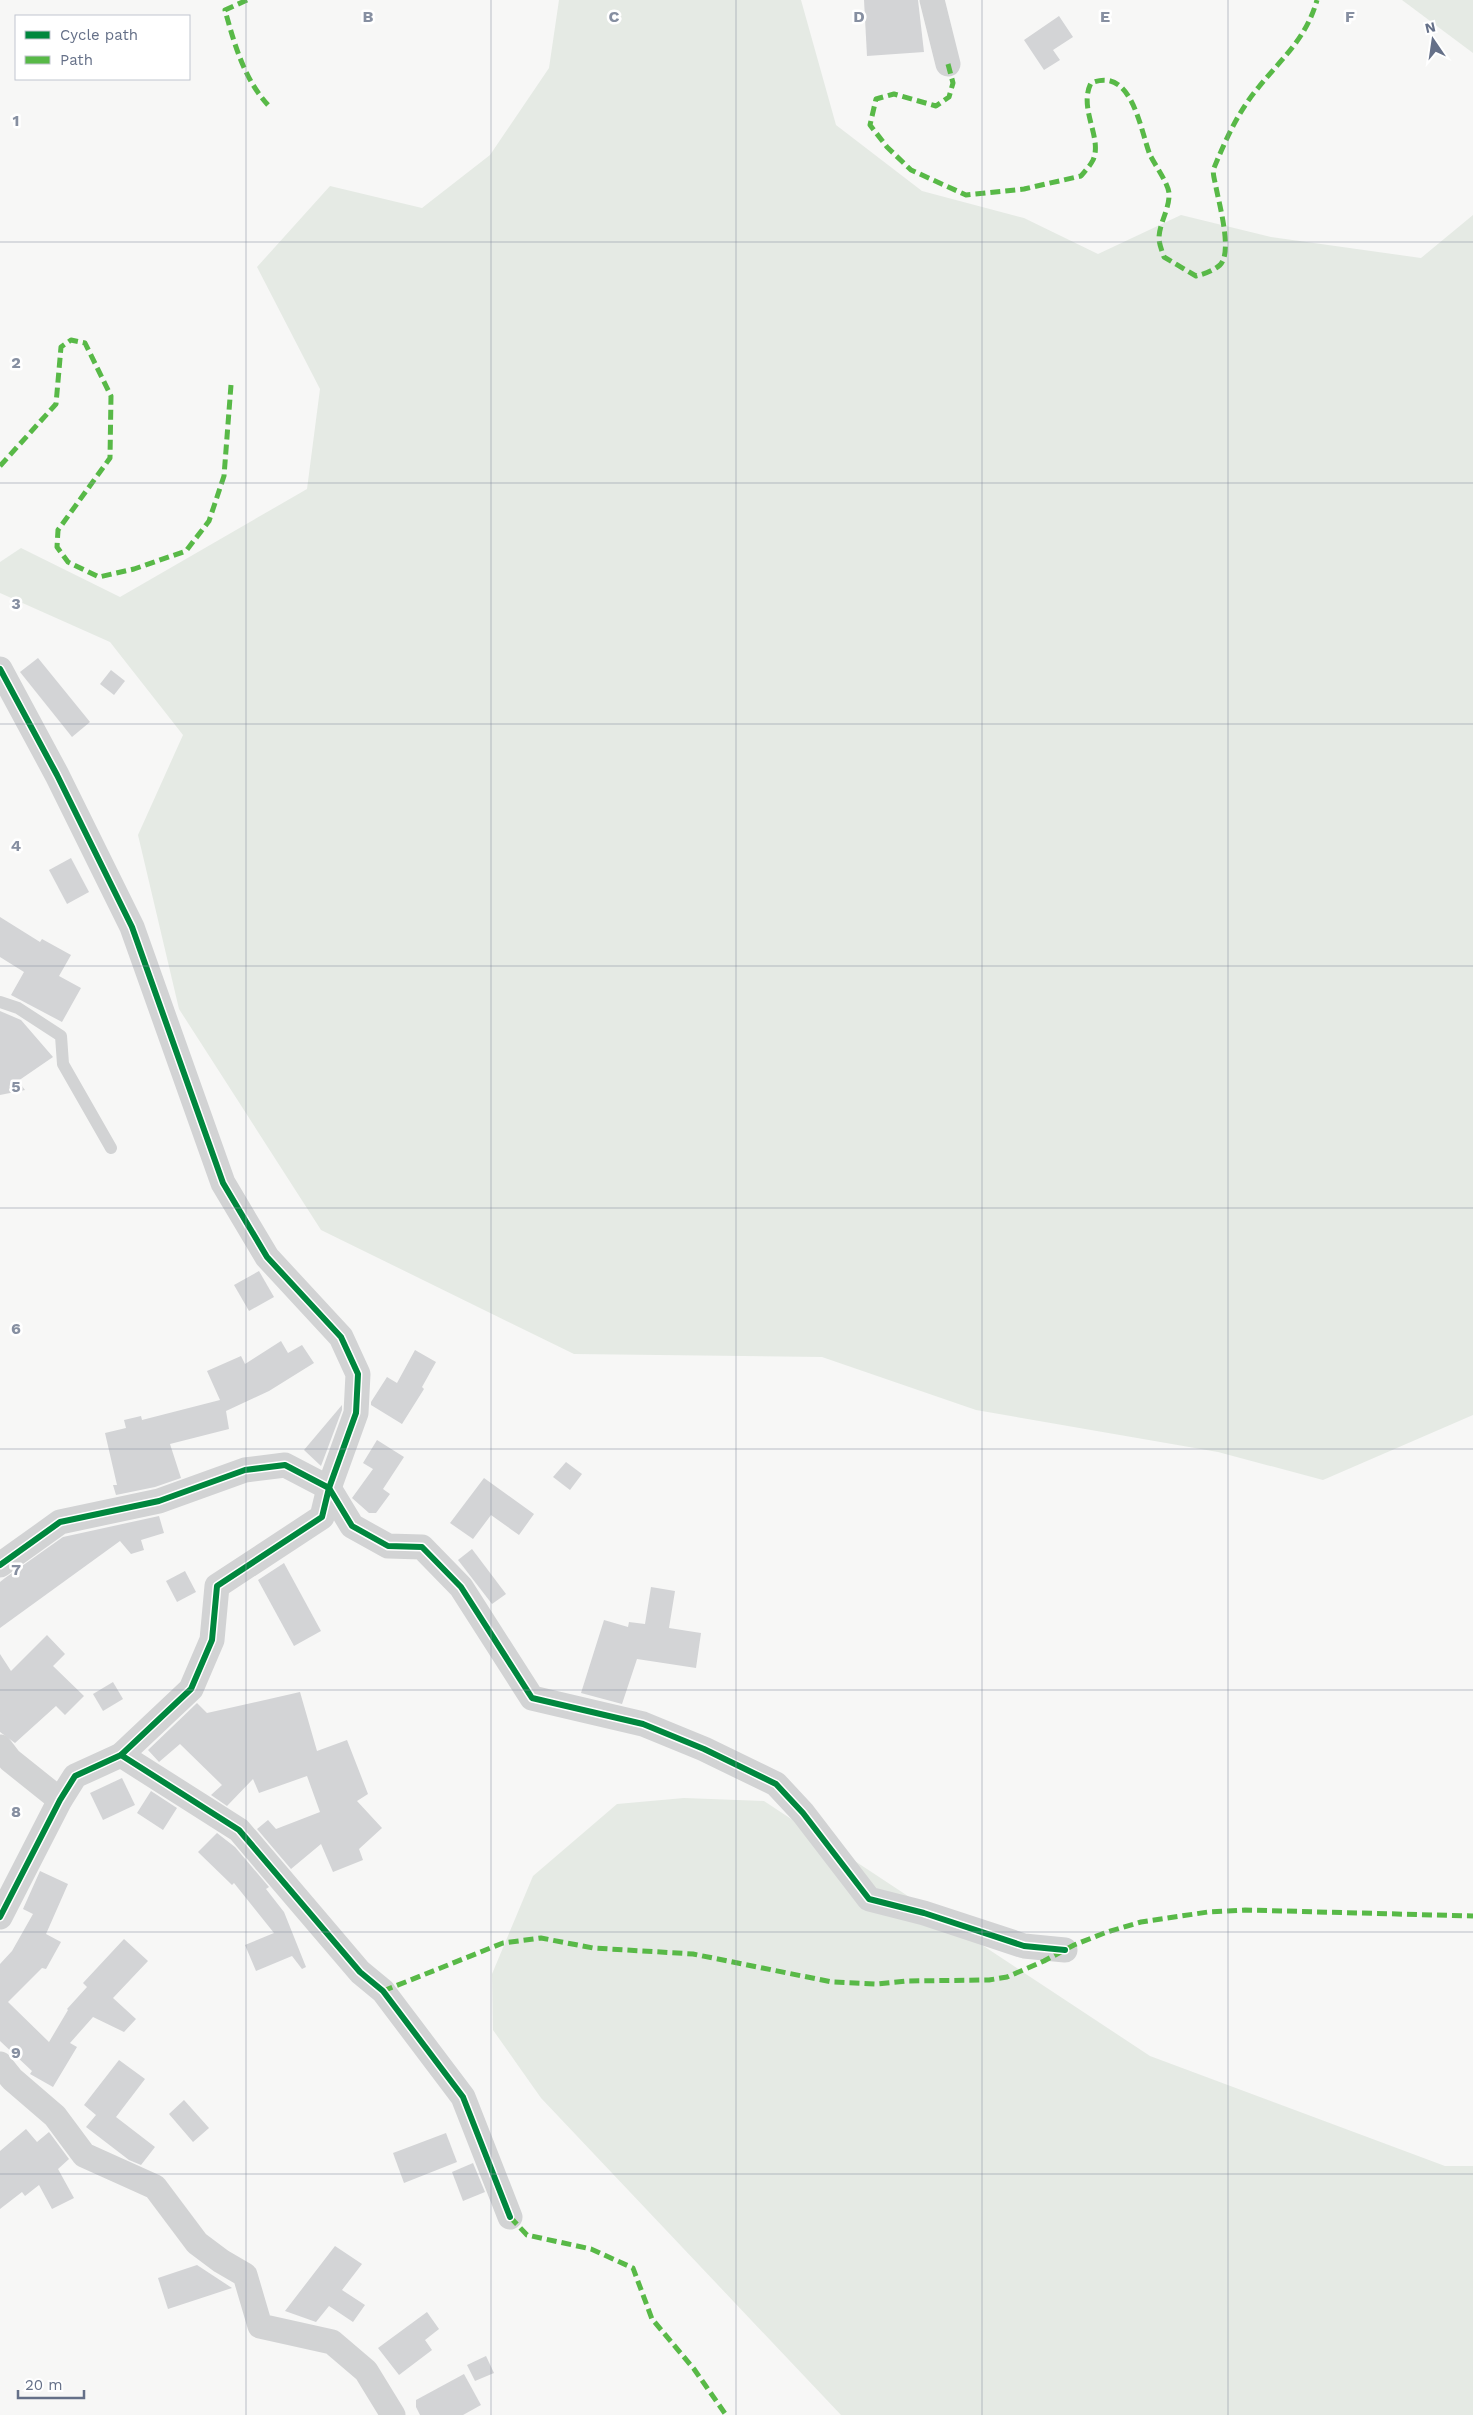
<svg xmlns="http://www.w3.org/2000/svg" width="1473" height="2415" viewBox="0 0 1473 2415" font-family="'Work Sans',sans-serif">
	<rect width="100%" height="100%" fill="#f7f7f6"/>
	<g fill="#e5eae4">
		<path d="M559 0H801L836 125 922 191 1024 218 1098 254 1181 215 1271 237 1421 258 1473 215V1415L1323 1480 1218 1452 976 1410 822 1357 574 1354 321 1230 179 1009 138 835 183 735 110 642 0 593V562L21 548 120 597 307 489 320 389 257 267 330 186 422 208 490 155 549 68Z"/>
		<path d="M1402 0H1473V53Z"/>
		<path d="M684 1798 764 1801 1150 2056 1445 2166H1473V2415H841L541 2098 493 2030 492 1974 533 1876 617 1804Z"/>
	</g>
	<g fill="#d3d4d6">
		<path d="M864 0H918L924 52 867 56Z"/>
		<path d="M1059 16 1073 37 1053 50 1060 60 1044 70 1024 40Z"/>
		<path d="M38 658 90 722 72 737 20 672Z"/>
		<path d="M111 670 125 681 114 695 100 684Z"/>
		<path d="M71 858 89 892 67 904 49 870Z"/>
		<path d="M0 917 40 942 42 939 71 955 59 976 81 988 62 1022 11 995 24 972 0 957Z"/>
		<path d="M0 1011 21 1020 53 1057 18 1081 25 1090 0 1095Z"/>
		<path d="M259 1271 274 1297 249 1311 234 1285Z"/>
		<path d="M281 1341 288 1353 302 1345 314 1363 269 1391 226 1411 229 1429 170 1444 181 1478 155 1487 116 1495 113 1485H117L105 1433 126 1428 124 1420 141 1416 142 1420 220 1400 207 1371 241 1356 245 1364Z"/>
		<path d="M415 1350 436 1362 422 1387 424 1389 402 1424 371 1405V1402L387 1377 397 1383Z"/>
		<path d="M342 1405V1410L321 1466 304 1450Z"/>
		<path d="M377 1440 404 1457 383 1489 390 1494 376 1513H369L352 1498 373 1469 363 1463Z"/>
		<path d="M566 1462 582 1474 570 1490 553 1477Z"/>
		<path d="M484 1478 534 1514 519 1535 491 1515 473 1539 450 1523Z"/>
		<path d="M159 1516 164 1533 141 1540 144 1550 131 1554 120 1541 0 1628V1582L5 1578 63 1537Z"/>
		<path d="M472 1549 506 1594 492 1604 458 1560Z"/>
		<path d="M284 1563 321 1631 294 1646 258 1580Z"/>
		<path d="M185 1571 196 1592 177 1602 166 1581Z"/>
		<path d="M651 1587 675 1591 669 1628 701 1633 696 1668 637 1659 622 1704 581 1693 604 1620 628 1627 629 1622 645 1624Z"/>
		<path d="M47 1635 65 1654 53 1666 84 1696 65 1715 56 1706 15 1743 0 1732V1654L11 1671Z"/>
		<path d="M113 1682 123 1699 103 1711 93 1694Z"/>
		<path d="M300 1692 317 1751 347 1740 368 1794 357 1801 382 1828 359 1849 363 1860 333 1872 321 1844 291 1869 257 1829 268 1820 276 1829 320 1812 307 1776 259 1793 253 1779 227 1806 211 1795 222 1785 180 1744 159 1762 148 1750 197 1703 207 1713Z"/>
		<path d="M122 1778 135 1805 103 1820 90 1793Z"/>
		<path d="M151 1791 177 1808 163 1830 137 1813Z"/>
		<path d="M217 1833 235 1847 269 1887 266 1889 284 1912 306 1967 302 1969 292 1956 256 1971 245 1945 274 1933 234 1883 232 1885 198 1852Z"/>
		<path d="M40 1871 68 1884 46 1934 61 1942 46 1969 42 1968 8 2002 49 2042 68 2010 67 2009 87 1987 83 1983 124 1939 148 1961 113 1998 136 2019 124 2032 93 2017 70 2043 77 2047 53 2087 30 2074 32 2071 0 2041V1964L12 1951 33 1914 23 1909Z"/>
		<path d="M119 2060 145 2079 116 2117 155 2147 141 2165 129 2160 86 2127 96 2115 84 2105Z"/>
		<path d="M184 2100 209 2128 193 2142 169 2114Z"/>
		<path d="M26 2129 37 2142 49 2132 69 2159 58 2169 74 2198 52 2209 39 2185 25 2196 22 2192 0 2209V2151Z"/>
		<path d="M446 2133 457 2162 404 2183 393 2153Z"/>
		<path d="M473 2163 485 2192 463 2201 452 2172Z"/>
		<path d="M335 2246 362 2264 342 2290 365 2305 353 2322 329 2306 316 2322 285 2311Z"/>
		<path d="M197 2265 232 2288 168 2309 158 2278Z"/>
		<path d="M427 2312 439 2329 425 2340 432 2350 399 2375 378 2348Z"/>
		<path d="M486 2356 494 2373 475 2381 467 2365Z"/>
		<path d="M464 2374 481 2405 463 2415H420L416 2407V2400Z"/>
	</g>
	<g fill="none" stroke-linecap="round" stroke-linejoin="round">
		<path stroke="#d2d3d4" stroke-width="12" d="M0 1002 18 1008 61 1036 63 1064 111 1148"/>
		<g stroke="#d2d3d4" stroke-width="25">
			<path d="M932 0 948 64"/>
			<path d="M0 669 57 775 132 927 223 1183 267 1257 341 1337 358 1374 356 1413 329 1488 322 1517 217 1586 212 1640 191 1689 121 1755 75 1776 60 1800 0 1917"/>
			<path d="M0 1565 60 1522 159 1501 245 1470 285 1465 329 1488 352 1526 388 1546 422 1547 461 1587 532 1698 643 1724 704 1749 776 1784 803 1813 869 1899 924 1913 1024 1946 1065 1950"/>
			<path d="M0 1747 10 1760 60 1800"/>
			<path d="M121 1755 239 1830 360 1972 383 1991 463 2097 510 2217"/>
			<path d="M0 2064 12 2079 55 2116 84 2155 155 2187 197 2243 221 2261 245 2275 260 2326 332 2342 366 2371 393 2415"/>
		</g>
		<g stroke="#58b947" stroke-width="5" stroke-dasharray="10 5" stroke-linecap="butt">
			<path d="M247 0 225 10C234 43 244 79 268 105"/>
			<path d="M948 64 953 83 949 97 936 106 894 94 876 99 870 125 887 147 911 170 966 195 1024 189 1081 176C1085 171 1090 166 1093 160 1103 138 1078 109 1091 83 1132 66 1140 129 1150 155 1155 165 1168 183 1169 193 1170 208 1159 224 1159 238 1159 244 1162 251 1164 257L1196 276C1204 274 1213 271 1220 265 1233 252 1219 204 1216 187 1215 181 1212 173 1214 168 1225 141 1239 110 1258 88 1282 58 1306 39 1317 0"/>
			<path d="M0 466 56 404 61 347 71 340 85 343 111 396 110 458 58 530 57 547 68 562 99 577 134 569 186 551 209 521 224 476 231 385"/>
			<path d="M383 1991 503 1943 541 1938 593 1948 693 1954 832 1982 877 1984 906 1981 989 1980 1007 1977 1044 1961 1074 1945 1107 1932 1141 1922 1208 1912 1245 1910 1473 1916"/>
			<path d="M510 2217 527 2235 591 2249 633 2268 652 2319 694 2369 726 2415"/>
		</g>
		<g stroke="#fff" stroke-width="9">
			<g id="cycleway">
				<path d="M0 669 57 775 132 927 223 1183 267 1257 341 1337 358 1374 356 1413 329 1488 322 1517 217 1586 212 1640 191 1689 121 1755 75 1776 60 1800 0 1917"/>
				<path d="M0 1565 60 1522 159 1501 245 1470 285 1465 329 1488 352 1526 388 1546 422 1547 461 1587 532 1698 643 1724 704 1749 776 1784 803 1813 869 1899 924 1913 1024 1946 1065 1950"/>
				<path d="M121 1755 239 1830 360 1972 383 1991 463 2097 510 2217"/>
			</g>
		</g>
		<use href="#cycleway" stroke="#00873e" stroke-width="6"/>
	</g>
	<path fill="none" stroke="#868fa1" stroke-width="1" stroke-opacity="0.55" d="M246 0V2415M491 0V2415M736 0V2415M982 0V2415M1228 0V2415M0 242H1473M0 483H1473M0 724H1473M0 966H1473M0 1208H1473M0 1449H1473M0 1690H1473M0 1932H1473M0 2174H1473"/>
	<g font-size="16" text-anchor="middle" font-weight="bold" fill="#868fa1" stroke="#fff" stroke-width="5" stroke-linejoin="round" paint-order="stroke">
		<text x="368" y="22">B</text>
		<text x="614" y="22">C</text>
		<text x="859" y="22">D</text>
		<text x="1105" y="22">E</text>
		<text x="1350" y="22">F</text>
		<text x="16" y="126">1</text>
		<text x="16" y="368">2</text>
		<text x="16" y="609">3</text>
		<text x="16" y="851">4</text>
		<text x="16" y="1092">5</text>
		<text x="16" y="1334">6</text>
		<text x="16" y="1575">7</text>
		<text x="16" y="1817">8</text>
		<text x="16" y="2058">9</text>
	</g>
	<rect x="15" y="15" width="175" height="65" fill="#ffffff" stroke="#c1c6cf"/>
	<rect x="25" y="31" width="25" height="8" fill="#00873e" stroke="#c1c6cf"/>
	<text x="60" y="40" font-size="15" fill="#657088">Cycle path</text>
	<rect x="25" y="56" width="25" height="8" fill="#58b947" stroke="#c1c6cf"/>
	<text x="60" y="65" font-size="15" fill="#657088">Path</text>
	<g transform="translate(1433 40) rotate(347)" stroke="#ffffff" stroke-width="4" paint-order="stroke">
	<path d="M0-4L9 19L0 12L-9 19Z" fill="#657088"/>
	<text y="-8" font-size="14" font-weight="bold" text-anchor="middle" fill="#657088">N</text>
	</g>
	<path d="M18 2390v8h66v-8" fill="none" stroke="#657088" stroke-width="2.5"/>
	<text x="25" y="2390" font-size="15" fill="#657088" stroke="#ffffff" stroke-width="4" paint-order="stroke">20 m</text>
</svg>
